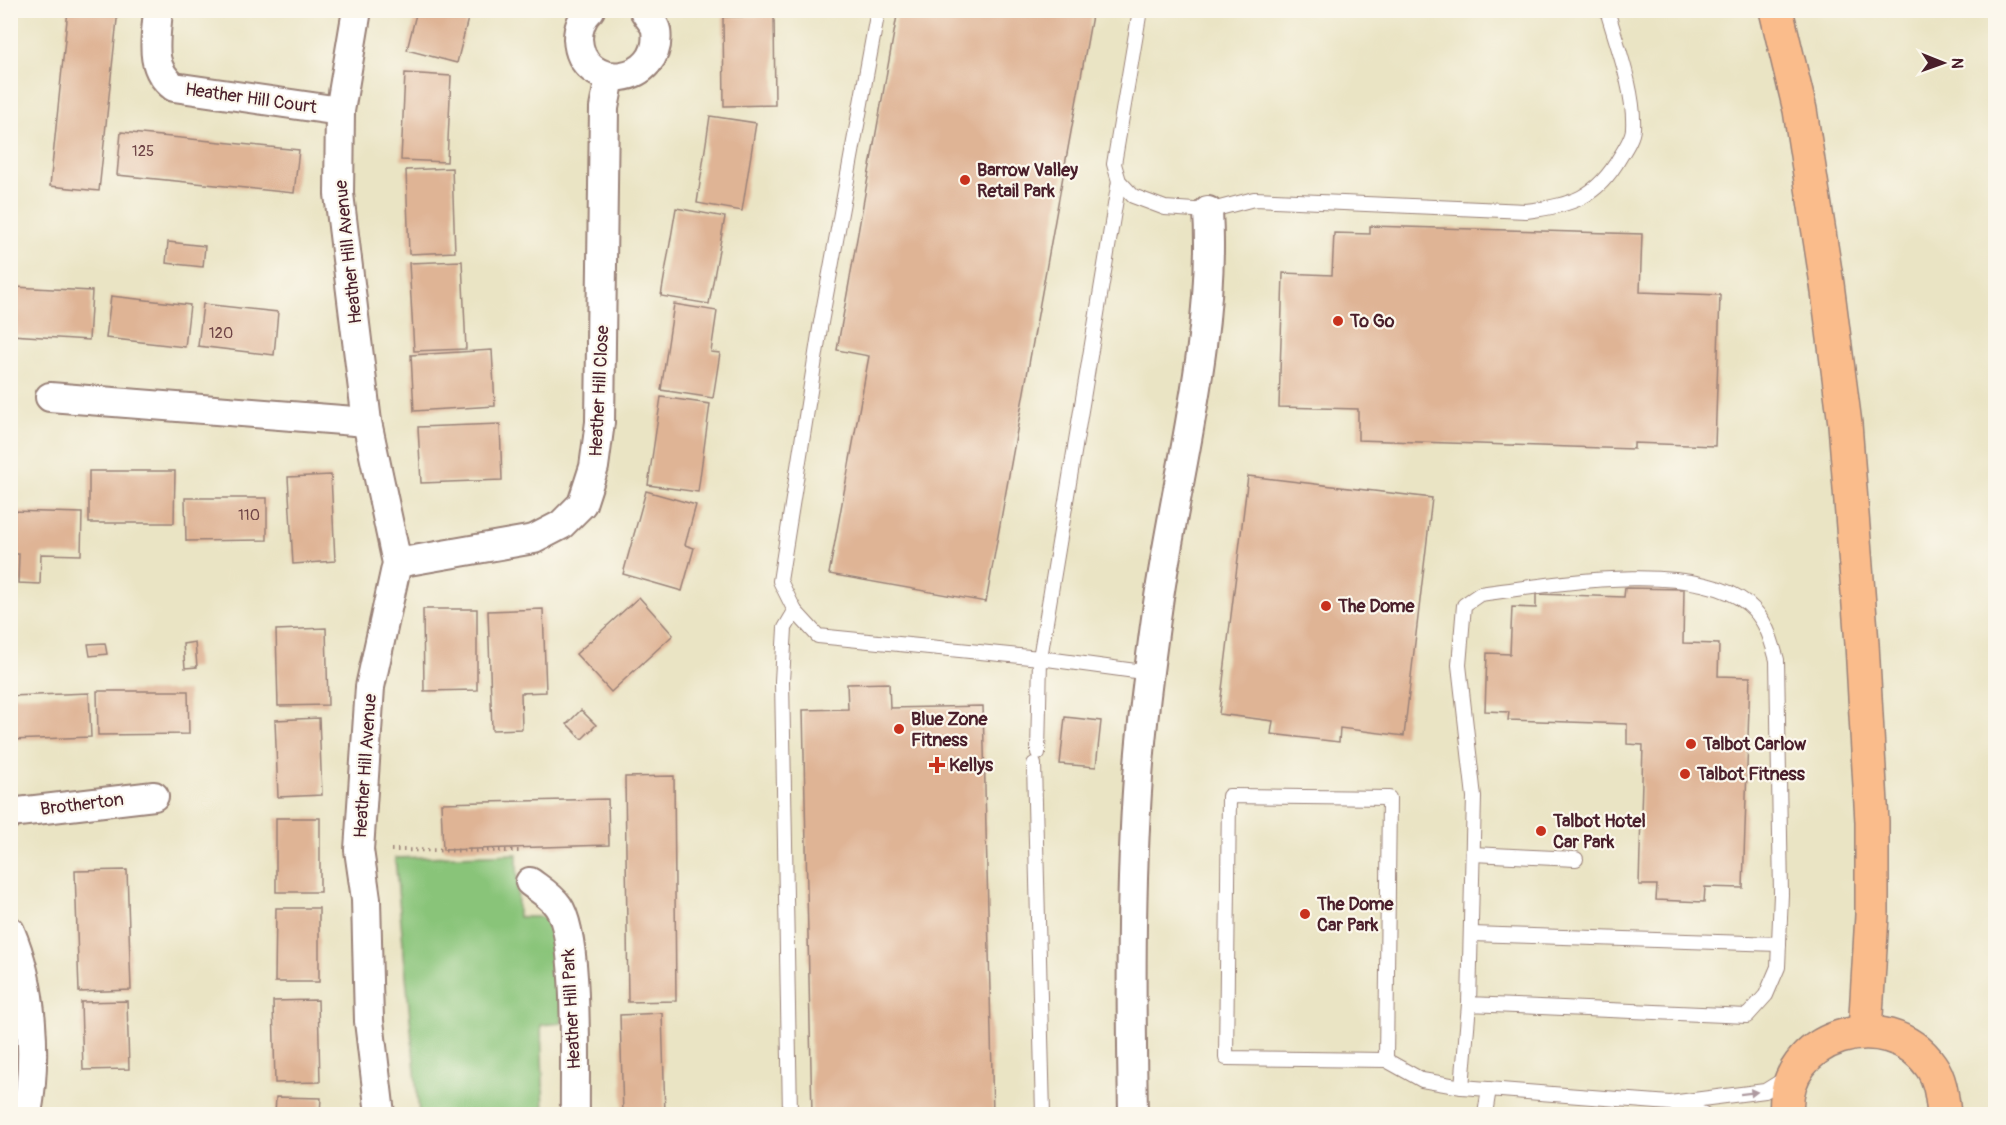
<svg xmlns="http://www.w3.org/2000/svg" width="2006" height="1125" viewBox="0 0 2006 1125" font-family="Pangolin,sans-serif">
	<rect width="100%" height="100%" fill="#fbf7ec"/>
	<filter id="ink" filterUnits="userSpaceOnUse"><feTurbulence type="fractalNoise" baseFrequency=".0167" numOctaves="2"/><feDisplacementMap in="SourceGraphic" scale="12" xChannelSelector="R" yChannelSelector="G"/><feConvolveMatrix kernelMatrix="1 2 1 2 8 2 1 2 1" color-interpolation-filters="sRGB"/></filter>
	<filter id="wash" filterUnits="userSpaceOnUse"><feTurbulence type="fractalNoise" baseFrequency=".008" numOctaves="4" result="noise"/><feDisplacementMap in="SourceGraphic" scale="24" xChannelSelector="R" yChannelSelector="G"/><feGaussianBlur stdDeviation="1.35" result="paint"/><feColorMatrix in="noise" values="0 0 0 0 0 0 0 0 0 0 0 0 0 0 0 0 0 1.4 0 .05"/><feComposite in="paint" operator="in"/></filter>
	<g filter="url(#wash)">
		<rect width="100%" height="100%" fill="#eae4c4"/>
		<path fill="#89c479" stroke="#6a7252" stroke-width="1.5" d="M517 854 518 917H552L559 926 562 1023 541 1025 544 1114H419L395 858Z"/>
		<g id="blocks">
			<g fill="#dfb495">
				<path d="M68 10H118L99 191 50 186Z"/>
				<path d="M417 10H470L457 63 407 50Z"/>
				<path d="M898 10H1093L986 602 829 574 869 356 837 350Z"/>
				<path d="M774 16 775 105 724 106 723 17Z"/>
				<path d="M405 73 451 76 447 162 401 160Z"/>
				<path d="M710 116 756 123 742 211 697 203Z"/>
				<path d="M121 132 299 150 294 193 117 175Z"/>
				<path d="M452 168 455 252 409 254 406 170Z"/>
				<path d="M676 208 725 217 709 304 661 296Z"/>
				<path d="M1370 226 1642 234 1640 292 1720 295 1715 446 1634 443V449L1358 440V409L1279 407 1283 273 1332 275 1334 233 1370 234Z"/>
				<path d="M168 242 205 246 203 267 166 263Z"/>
				<path d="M462 261 466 349 414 351 409 263Z"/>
				<path d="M14 287 92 291 89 340 11 335Z"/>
				<path d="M111 296 190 305 185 347 106 338Z"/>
				<path d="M203 304 278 312 274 355 198 346Z"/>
				<path d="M674 304 717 311 711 352 720 353 713 398 661 390Z"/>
				<path d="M492 350 495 406 414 411 411 355Z"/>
				<path d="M661 397 710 404 698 492 648 485Z"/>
				<path d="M500 424 502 480 421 483 418 427Z"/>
				<path d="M89 471H175L174 523H89Z"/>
				<path d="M331 475 335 561 293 564 288 477Z"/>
				<path d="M1248 476 1432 498 1404 736 1340 728 1339 742 1271 734 1273 721 1219 714Z"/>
				<path d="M646 491 696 505 685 545 694 548 682 591 623 574Z"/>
				<path d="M185 498H267V540L186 541Z"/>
				<path d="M10 511 82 513 81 555 41 554 40 584 18 583 19 554H10Z"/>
				<path d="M1625 588 1684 589 1683 643 1719 644 1718 676 1750 677 1743 888 1705 887 1704 902 1656 900 1657 885H1639L1643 745 1627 744V724L1508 720 1509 712 1485 711 1487 653 1510 654 1512 607 1536 608V594L1624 597Z"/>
				<path d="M639 597 673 635 611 692 576 654Z"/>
				<path d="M423 609H477V690L424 691Z"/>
				<path d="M543 609 546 692 521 693 522 729 492 730 488 611Z"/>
				<path d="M326 628 328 705 278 706 276 630Z"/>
				<path d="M195 642 197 667 185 668 183 644Z"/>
				<path d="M105 643 107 654 90 656 88 644Z"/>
				<path d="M889 683 890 708 983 706 993 1114H812L803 710 848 709 847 684Z"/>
				<path d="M97 691H188L189 734 98 735Z"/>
				<path d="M89 693 91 737 10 740V696Z"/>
				<path d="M581 710 596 725 582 739 567 724Z"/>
				<path d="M1065 717 1101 721 1096 767 1060 764Z"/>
				<path d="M319 718 322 795 278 797 275 720Z"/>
				<path d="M674 776 676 1001 628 1002 625 777Z"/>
				<path d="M608 799 609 845 443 850 441 803Z"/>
				<rect x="276" y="818" width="44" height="74"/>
				<path d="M127 870 131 990 79 992 75 871Z"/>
				<path d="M276 908H319V982H275Z"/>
				<path d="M318 1000 320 1082 275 1083 273 1001Z"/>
				<path d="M127 1001 129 1069 83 1070 81 1002Z"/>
				<path d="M662 1013 665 1114H623L620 1015Z"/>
				<path d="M276 1097 321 1098 320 1114H275Z"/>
			</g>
		</g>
	</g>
	<g filter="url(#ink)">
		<use href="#blocks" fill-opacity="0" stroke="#9a8278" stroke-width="1.5"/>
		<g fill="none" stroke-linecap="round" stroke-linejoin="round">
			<g stroke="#9a8278" stroke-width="16">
				<g id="service">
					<path d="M878 10 820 328 780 581 795 611 818 636 1040 658 1119 181"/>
					<path d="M1140 10 1114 164 1119 181 1133 196 1165 208 1208 211 1254 199 1526 211C1570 206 1597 198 1620 157 1625 149 1633 137 1633 128 1635 92 1617 45 1607 10"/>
					<path d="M1038 753 1040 658 1150 673"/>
					<path d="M1034 764 1043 1114"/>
					<path d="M1473 854 1576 859"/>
					<path d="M1471 934 1779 944"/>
					<path d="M1386 1060 1389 798 1229 796 1226 1058 1386 1060 1422 1080 1462 1087 1670 1103 1765 1091 1786 1078"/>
					<path d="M1462 1087 1469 1004 1747 1016 1766 995 1778 967 1781 894 1777 660C1771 639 1766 619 1748 604 1692 559 1548 585 1480 594L1464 605 1459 665 1474 797 1469 1004"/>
					<path d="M1675 1105 1704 1114"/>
					<path d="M790 1114 782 681 785 628 795 611"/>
					<path d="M1485 1114 1489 1089"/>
				</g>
			</g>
			<g stroke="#9a8278" stroke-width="32">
				<g id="minor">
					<path d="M158 10C156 40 148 67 174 87L340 111"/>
					<path d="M357 10 340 111 339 194 367 422 397 563 370 687 359 850 366 899 369 1021 380 1114"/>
					<path d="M590 10C582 17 578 29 578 39 581 95 664 85 656 30 655 24 647 16 644 10"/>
					<path d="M50 397 367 422"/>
					<path d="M397 563 534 539 561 525 582 504 594 467 600 422 604 108 610 77"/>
					<path d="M10 813 154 796"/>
					<path d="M530 882C539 889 551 896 558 906 580 936 574 1072 575 1114"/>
					<path d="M10 931C33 985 37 1057 27 1114"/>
					<path d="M1133 1114C1131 1002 1130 889 1138 777 1142 719 1150 661 1158 604 1176 479 1216 337 1208 211"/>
				</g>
			</g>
			<g stroke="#9a8278" stroke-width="36">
				<g id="primary">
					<path d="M1776 10 1800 110 1827 284 1845 424 1862 644 1872 822V915L1865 1032"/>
					<path d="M1787 1114C1779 1036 1887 1003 1931 1066 1941 1080 1942 1098 1944 1114"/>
				</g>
			</g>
			<path stroke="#9a8278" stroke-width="4" stroke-dasharray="1.5 4.5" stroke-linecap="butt" d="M391 850 519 851"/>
			<use href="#service" stroke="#fff" stroke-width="14"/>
			<use href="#minor" stroke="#fff" stroke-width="28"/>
			<use href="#primary" stroke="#fabc8b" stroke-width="33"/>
		</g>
		<defs><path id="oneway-solid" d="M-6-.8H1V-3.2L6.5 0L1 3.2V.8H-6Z" transform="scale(1.5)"/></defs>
		<use fill="#ae9aa0" href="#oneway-solid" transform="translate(1749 1093) rotate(-7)"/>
	</g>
	<g fill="#c8321e" stroke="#fbf7ec" stroke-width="2">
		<circle cx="965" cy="180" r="6"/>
		<circle cx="1338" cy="321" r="6"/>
		<circle cx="1326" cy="606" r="6"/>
		<circle cx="899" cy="729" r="6"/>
		<circle cx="1691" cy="744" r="6"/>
		<path d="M934 756h6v6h6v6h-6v6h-6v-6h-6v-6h6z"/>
		<circle cx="1685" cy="774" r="6"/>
		<circle cx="1541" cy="831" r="6"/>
		<circle cx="1305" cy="914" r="6"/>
	</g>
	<g text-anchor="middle" stroke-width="4.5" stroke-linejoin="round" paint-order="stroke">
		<g font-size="15" fill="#6f4446">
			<text x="143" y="156">125</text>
			<text x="221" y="338">120</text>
			<text x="249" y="520">110</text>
		</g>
		<g font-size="18" fill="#4a1f2b" stroke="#fbf7ec">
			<text transform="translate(251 98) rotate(8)" y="6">Heather Hill Court</text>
			<text transform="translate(348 252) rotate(-96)" y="6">Heather Hill Avenue</text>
			<text transform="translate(599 391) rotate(-87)" y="6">Heather Hill Close</text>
			<text transform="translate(365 766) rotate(-86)" y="6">Heather Hill Avenue</text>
			<text transform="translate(82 804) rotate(-7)" y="6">Brotherton</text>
			<text transform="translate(571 1009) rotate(-93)" y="6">Heather Hill Park</text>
		</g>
		<g font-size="18" font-weight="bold" fill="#4a1f2b" stroke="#fbf7ec" text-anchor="start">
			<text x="977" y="176">Barrow Valley<tspan x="977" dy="21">Retail Park</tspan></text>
			<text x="1350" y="327">To Go</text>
			<text x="1338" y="612">The Dome</text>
			<text x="911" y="725">Blue Zone<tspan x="911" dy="21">Fitness</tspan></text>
			<text x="1703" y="750">Talbot Carlow</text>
			<text x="949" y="771">Kellys</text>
			<text x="1697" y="780">Talbot Fitness</text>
			<text x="1553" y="827">Talbot Hotel<tspan x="1553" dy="21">Car Park</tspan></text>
			<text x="1317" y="910">The Dome<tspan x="1317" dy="21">Car Park</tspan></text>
		</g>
	</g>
	<rect width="2006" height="1125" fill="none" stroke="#fbf7ec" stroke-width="36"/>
	<g transform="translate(1943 63) rotate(91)" stroke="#fbf7ec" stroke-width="4.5" paint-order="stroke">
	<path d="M0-4.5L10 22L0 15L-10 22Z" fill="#4a1f2b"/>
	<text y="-9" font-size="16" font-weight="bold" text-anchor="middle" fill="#4a1f2b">N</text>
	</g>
</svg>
